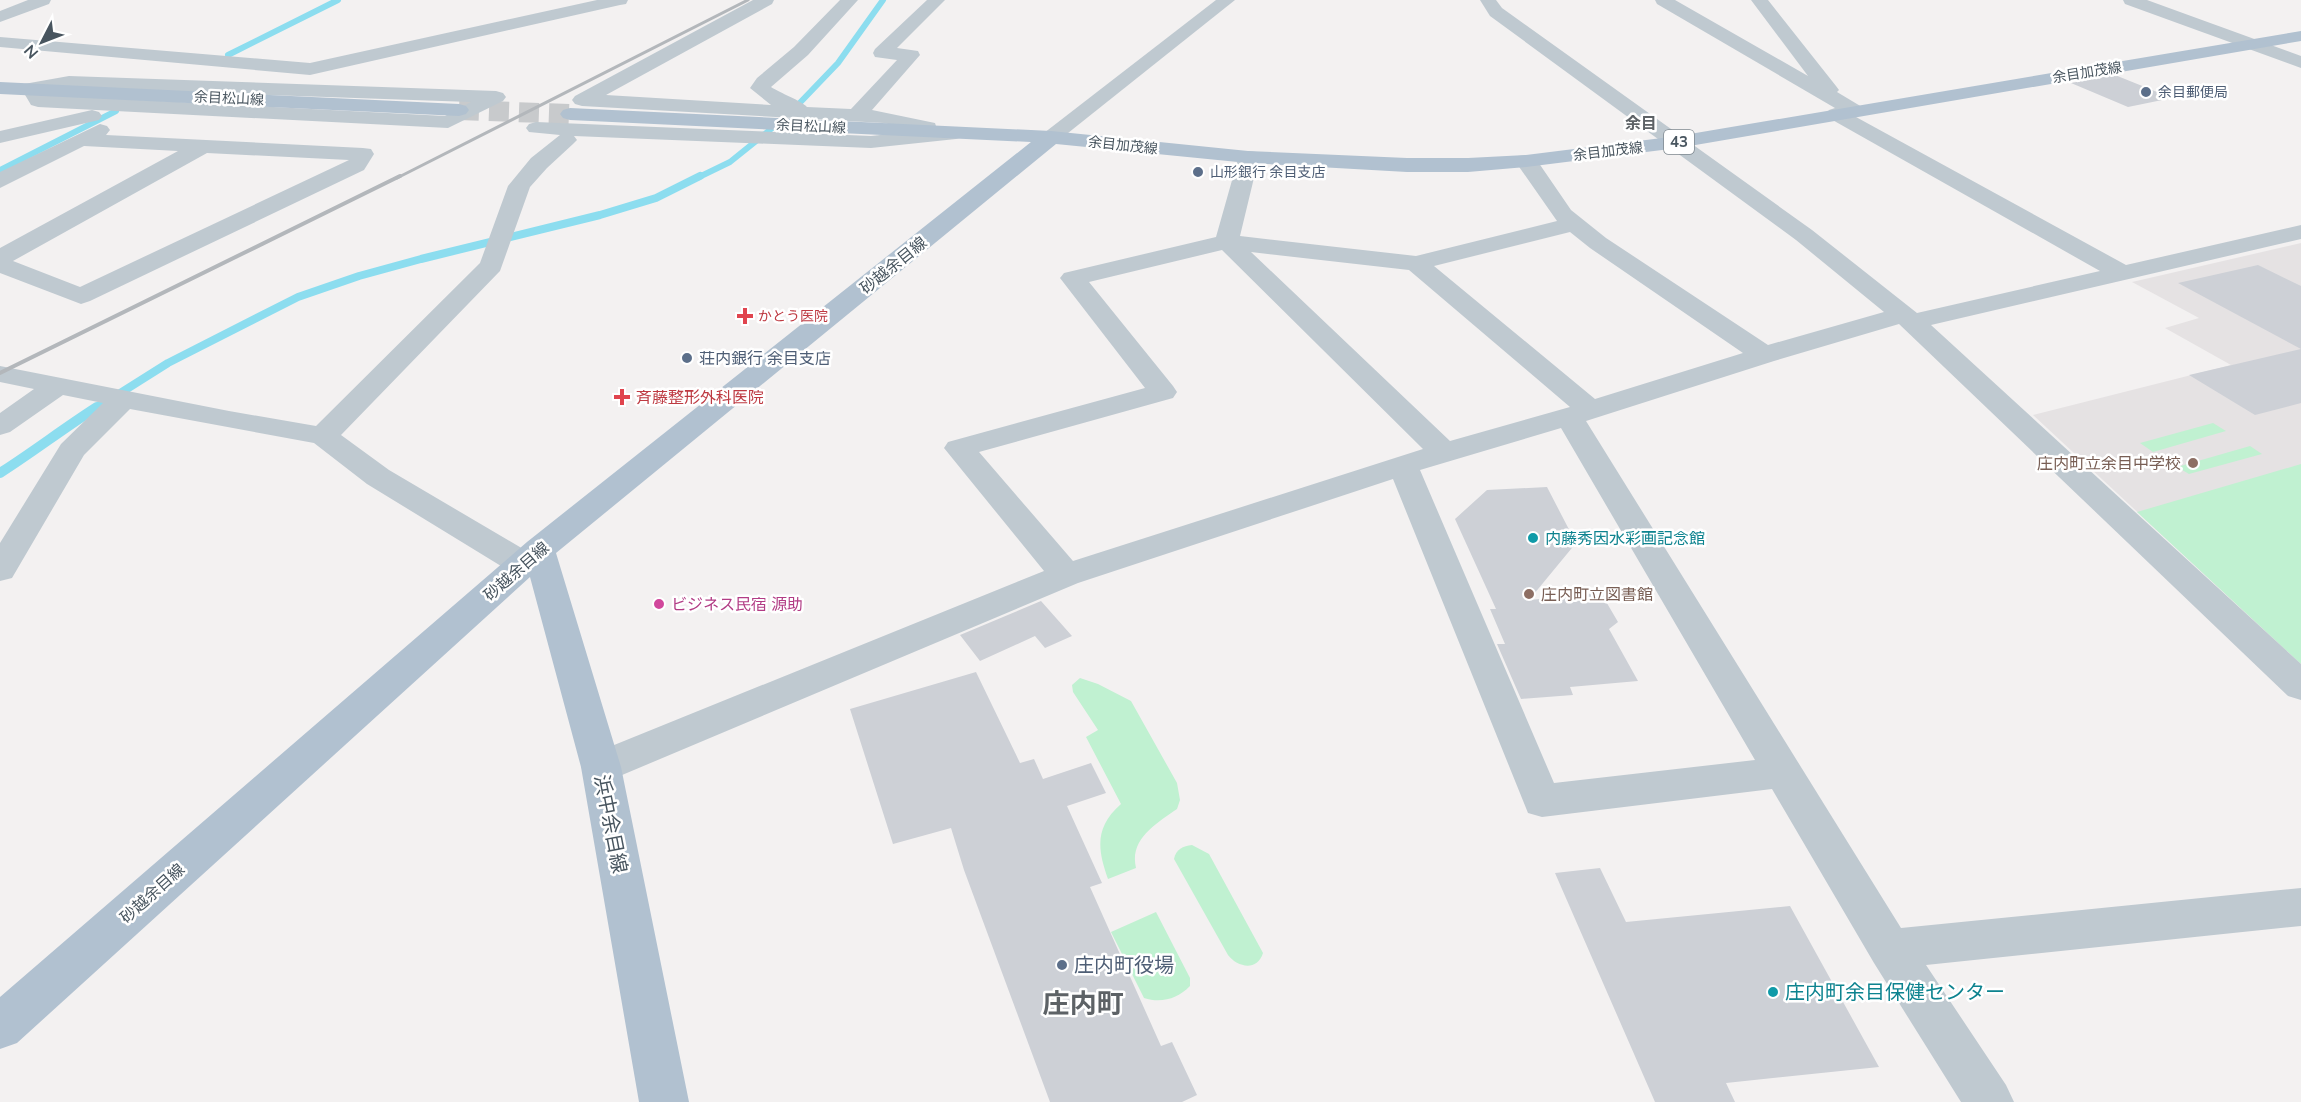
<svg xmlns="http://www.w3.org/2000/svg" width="2301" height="1102" viewBox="0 0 2301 1102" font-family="'Nunito Sans','Noto Sans JP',sans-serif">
	<rect width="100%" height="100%" fill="#f3f1f1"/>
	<path fill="#e5e2e3" d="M2301 243V664L2033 415 2231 365 2165 328 2199 318 2132 282Z"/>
	<g fill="#c0f1d1">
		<path d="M2213 423 2226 431 2153 452 2140 443Z"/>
		<path d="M2250 446 2262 454 2189 474 2177 467Z"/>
		<path d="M2301 464V664L2137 512Z"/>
		<path d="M1080 678 1098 684 1131 701 1177 783 1180 800 1177 809C1157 823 1129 839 1136 868L1108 879C1097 848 1095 827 1121 804L1086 737 1098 730 1073 692 1072 685Z"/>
		<path d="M1192 845 1209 854 1263 953C1257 972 1237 967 1228 955L1174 859C1176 849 1183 846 1192 845Z"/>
		<path d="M1156 912 1190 978V986C1178 998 1162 1004 1144 998L1111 932Z"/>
	</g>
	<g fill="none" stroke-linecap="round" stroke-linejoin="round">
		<g stroke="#8cddef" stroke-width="6">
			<path d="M228 55 338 0"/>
			<path d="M792 111 838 63 883 0"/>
			<path d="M0 170 116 111"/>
			<path d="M697 178 730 162 781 121"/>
		</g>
		<path stroke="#8cddef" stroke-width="8" d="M95 409 168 363 298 297 359 276 421 259 600 215 656 198 700 176"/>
		<path stroke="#8cddef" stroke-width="10" d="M0 473C33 452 64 428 97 407"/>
	</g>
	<g fill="#cdd0d6">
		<path d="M2115 75 2172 98 2128 107 2071 83Z"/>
		<path d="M2258 265 2301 286V349L2178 283Z"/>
		<path d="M2301 349V403L2255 415 2189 375Z"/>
		<path d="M1547 487 1576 543 1529 600 1601 593 1618 622 1609 629 1638 681 1570 687 1573 695 1521 699 1497 644H1505L1490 609H1496L1455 519 1487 490Z"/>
		<path d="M1041 601 1072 636 1045 648 1035 636 980 661 960 635Z"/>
		<path d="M976 672 1020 763 1034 759 1043 779 1091 763 1106 793 1067 806 1102 883 1090 887 1161 1046 1172 1042 1197 1095 1182 1102H1050L964 870 951 828 893 844 850 709Z"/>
		<path d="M1600 868 1626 922 1790 906 1879 1067 1726 1083 1735 1102H1655L1555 873Z"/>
	</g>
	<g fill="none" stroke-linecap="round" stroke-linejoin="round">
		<path stroke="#c8cacc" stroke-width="20" stroke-dasharray="20 10" stroke-linecap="butt" d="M459 110 570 114"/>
		<g fill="#bfc9d0" fill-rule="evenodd">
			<path d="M28 0H51L49 4 0 22V11Z"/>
			<path d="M597 0H628L626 4 620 5 310 75 0 47V37L310 63Z"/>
			<path d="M753 0H774L772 4 606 95 771 105 750 88 757 78 794 47 840 0H858L808 55 771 87C780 93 802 101 807 107L851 109 897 60 875 57 873 53 875 49 927 0H945L897 48 918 51 920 55 872 110 935 123 937 129 956 127 963 129 966 133 963 137 956 139 871 148 574 136 577 140 573 144 547 168 530 187 500 271 341 435 389 470 535 556 540 564 535 572 523 575 511 572 367 484 314 443 130 409 84 455 12 578 0 581V543L61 444 103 403 63 395 10 432 0 435V413L34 389 0 382V366L229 411 316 426 480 263 508 186 531 158 560 135 529 132 526 128 529 124 536 122 871 136 917 131 884 123 582 106 575 104 572 100 575 96Z"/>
			<path d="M1216 0H1235L1058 141 1051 143 1044 141 1041 137 1044 133Z"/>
			<path d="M1480 0H1496L1502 8 1812 230 1917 313 2100 271 1829 118 1826 114 1829 110 1835 108 1657 4 1655 0H1675L1808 76 1751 0H1768L1836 86 1839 90 1837 92 1862 107 1865 111 1862 115 1856 117 2126 265 2301 225V239L1931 325 2301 664V700L2288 696 1899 324 1774 361 1586 421 1901 928 2301 888V926L1926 965 2006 1085 2014 1102H1961L1874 963 1772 789 1542 817 1528 813 1393 479 1078 583 615 778 601 783 587 778 581 767 587 756 1044 571 944 448 948 442 1145 388 1060 278 1064 273 1216 237 1240 152 1248 151 1256 152 1259 157 1240 236 1416 256 1557 221 1515 161 1518 156 1526 155 1534 156 1571 210 1606 238 1768 345 1884 312 1796 240 1490 16ZM1570 232 1590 248 1743 353 1595 399 1434 266ZM1222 250 1423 449 1073 561 979 452 1173 398 1177 392 1173 386 1089 282ZM1251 252 1409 270 1570 407 1450 441ZM1561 428 1755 760 1554 783 1420 470Z"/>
			<path d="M2123 0H2147L2301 56V68L2125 4Z"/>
			<path d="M69 76 496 91 503 93 506 97 503 101 448 128 38 107 31 105 21 88 24 84ZM69 88 471 102 445 116 45 95 43 92Z"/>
			<path d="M92 110 99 112 102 116 99 120 0 143V131Z"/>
			<path d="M100 124 107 126 110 130 106 135 363 148 371 149 374 154 364 170 90 301 81 304 0 273V248L178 151 84 146 0 188V172ZM207 153 349 160 80 287 13 261Z"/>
		</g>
		<g fill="#b1c1d0" fill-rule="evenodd">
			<path d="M2301 31V41L1678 148 1526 167 1468 172H1407L1248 163 1056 144 556 553 621 767 689 1102H639L581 767 530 577 17 1043 0 1049V997L527 542 1031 142 570 120 563 118 560 114 563 110 570 108 1051 131 1248 151 1407 158H1468L1526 155 1678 136Z"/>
			<path d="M0 82 459 104 466 106 469 110 466 114 459 116 0 94Z"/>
		</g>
		<path stroke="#b3b7bb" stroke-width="3" d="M397 178 748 0"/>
		<path stroke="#b3b7bb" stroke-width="4" d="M0 373 400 176"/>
	</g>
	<g fill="#5c6f8a" stroke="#fff" stroke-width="2">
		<circle cx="2146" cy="92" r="6"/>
		<circle cx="1198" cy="172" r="6"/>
		<circle cx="687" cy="358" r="6"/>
		<circle cx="1062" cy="965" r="6"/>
	</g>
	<g fill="#e0444e" stroke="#fff" stroke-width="2">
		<path d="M742 307h6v6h6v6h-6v6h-6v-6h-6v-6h6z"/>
		<path d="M619 388h6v6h6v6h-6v6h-6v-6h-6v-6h6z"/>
	</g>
	<g fill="#8d6e63" stroke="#fff" stroke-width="2">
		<circle cx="2193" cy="463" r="6"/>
		<circle cx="1529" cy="594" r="6"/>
	</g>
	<g fill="#0f9aa8" stroke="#fff" stroke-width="2">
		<circle cx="1533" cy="538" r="6"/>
		<circle cx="1773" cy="992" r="6"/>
	</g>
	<circle fill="#d1479c" stroke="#fff" stroke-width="2" cx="659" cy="604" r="6"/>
	<g text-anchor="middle" stroke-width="5" stroke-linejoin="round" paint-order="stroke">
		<g font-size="14" fill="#48555f" stroke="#fff">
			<text transform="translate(2087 72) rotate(-9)" y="5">余目加茂線</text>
			<text transform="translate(229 98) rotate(3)" y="5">余目松山線</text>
			<text transform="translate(811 126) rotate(3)" y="5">余目松山線</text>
			<text transform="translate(1123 145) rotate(6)" y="5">余目加茂線</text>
			<text transform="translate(1608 151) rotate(-7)" y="5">余目加茂線</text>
		</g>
		<g font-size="14" fill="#4e5e75" stroke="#fff" text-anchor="start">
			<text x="2158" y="97">余目郵便局</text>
			<text x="1210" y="177">山形銀行 余目支店</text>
		</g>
		<g font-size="14" fill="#be3a42" stroke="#fff" text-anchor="start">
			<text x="758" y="321">かとう医院</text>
		</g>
		<rect fill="#fff" stroke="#7f888f" stroke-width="1.5" x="1664" y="130" width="30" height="24" rx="4.5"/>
		<g font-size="15" font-weight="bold" fill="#48555f">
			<text x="1679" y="147">43</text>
		</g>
		<g font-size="16" font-weight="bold" fill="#5d6266" stroke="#fff">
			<text x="1641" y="129">余目</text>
		</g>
		<g font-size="16" fill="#48555f" stroke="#fff">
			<text transform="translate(893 265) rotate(-39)" y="6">砂越余目線</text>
			<text transform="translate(516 571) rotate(-41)" y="6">砂越余目線</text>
			<text transform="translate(152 893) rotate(-42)" y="6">砂越余目線</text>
		</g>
		<g font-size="16" fill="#4e5e75" stroke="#fff" text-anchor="start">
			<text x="699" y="364">荘内銀行 余目支店</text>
		</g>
		<g font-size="16" fill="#be3a42" stroke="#fff" text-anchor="start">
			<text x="636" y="403">斉藤整形外科医院</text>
		</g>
		<g font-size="16" fill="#785e54" stroke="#fff" text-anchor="end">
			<text x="2181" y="469">庄内町立余目中学校</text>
			<text x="1541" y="600" text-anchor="start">庄内町立図書館</text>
		</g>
		<g font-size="16" fill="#0d838f" stroke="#fff" text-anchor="start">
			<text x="1545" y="544">内藤秀因水彩画記念館</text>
		</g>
		<g font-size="16" fill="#b23c85" stroke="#fff" text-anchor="start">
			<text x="671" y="610">ビジネス民宿 源助</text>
		</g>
		<g font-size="20" fill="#48555f" stroke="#fff">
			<text transform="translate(611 824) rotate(79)" y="7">浜中余目線</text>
		</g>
		<g font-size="20" fill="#4e5e75" stroke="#fff" text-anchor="start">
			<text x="1074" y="972">庄内町役場</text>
		</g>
		<g font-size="20" fill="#0d838f" stroke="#fff" text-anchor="start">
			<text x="1785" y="999">庄内町余目保健センター</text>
		</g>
		<g font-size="27" font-weight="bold" fill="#5d6266" stroke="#fff">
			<text x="1083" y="1013">庄内町</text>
		</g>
	</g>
	<g transform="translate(42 42) rotate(228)" stroke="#ffffff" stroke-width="4.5" paint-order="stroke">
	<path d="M0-4.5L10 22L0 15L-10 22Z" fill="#48555f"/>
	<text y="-9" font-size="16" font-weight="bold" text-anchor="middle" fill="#48555f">N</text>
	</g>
</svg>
